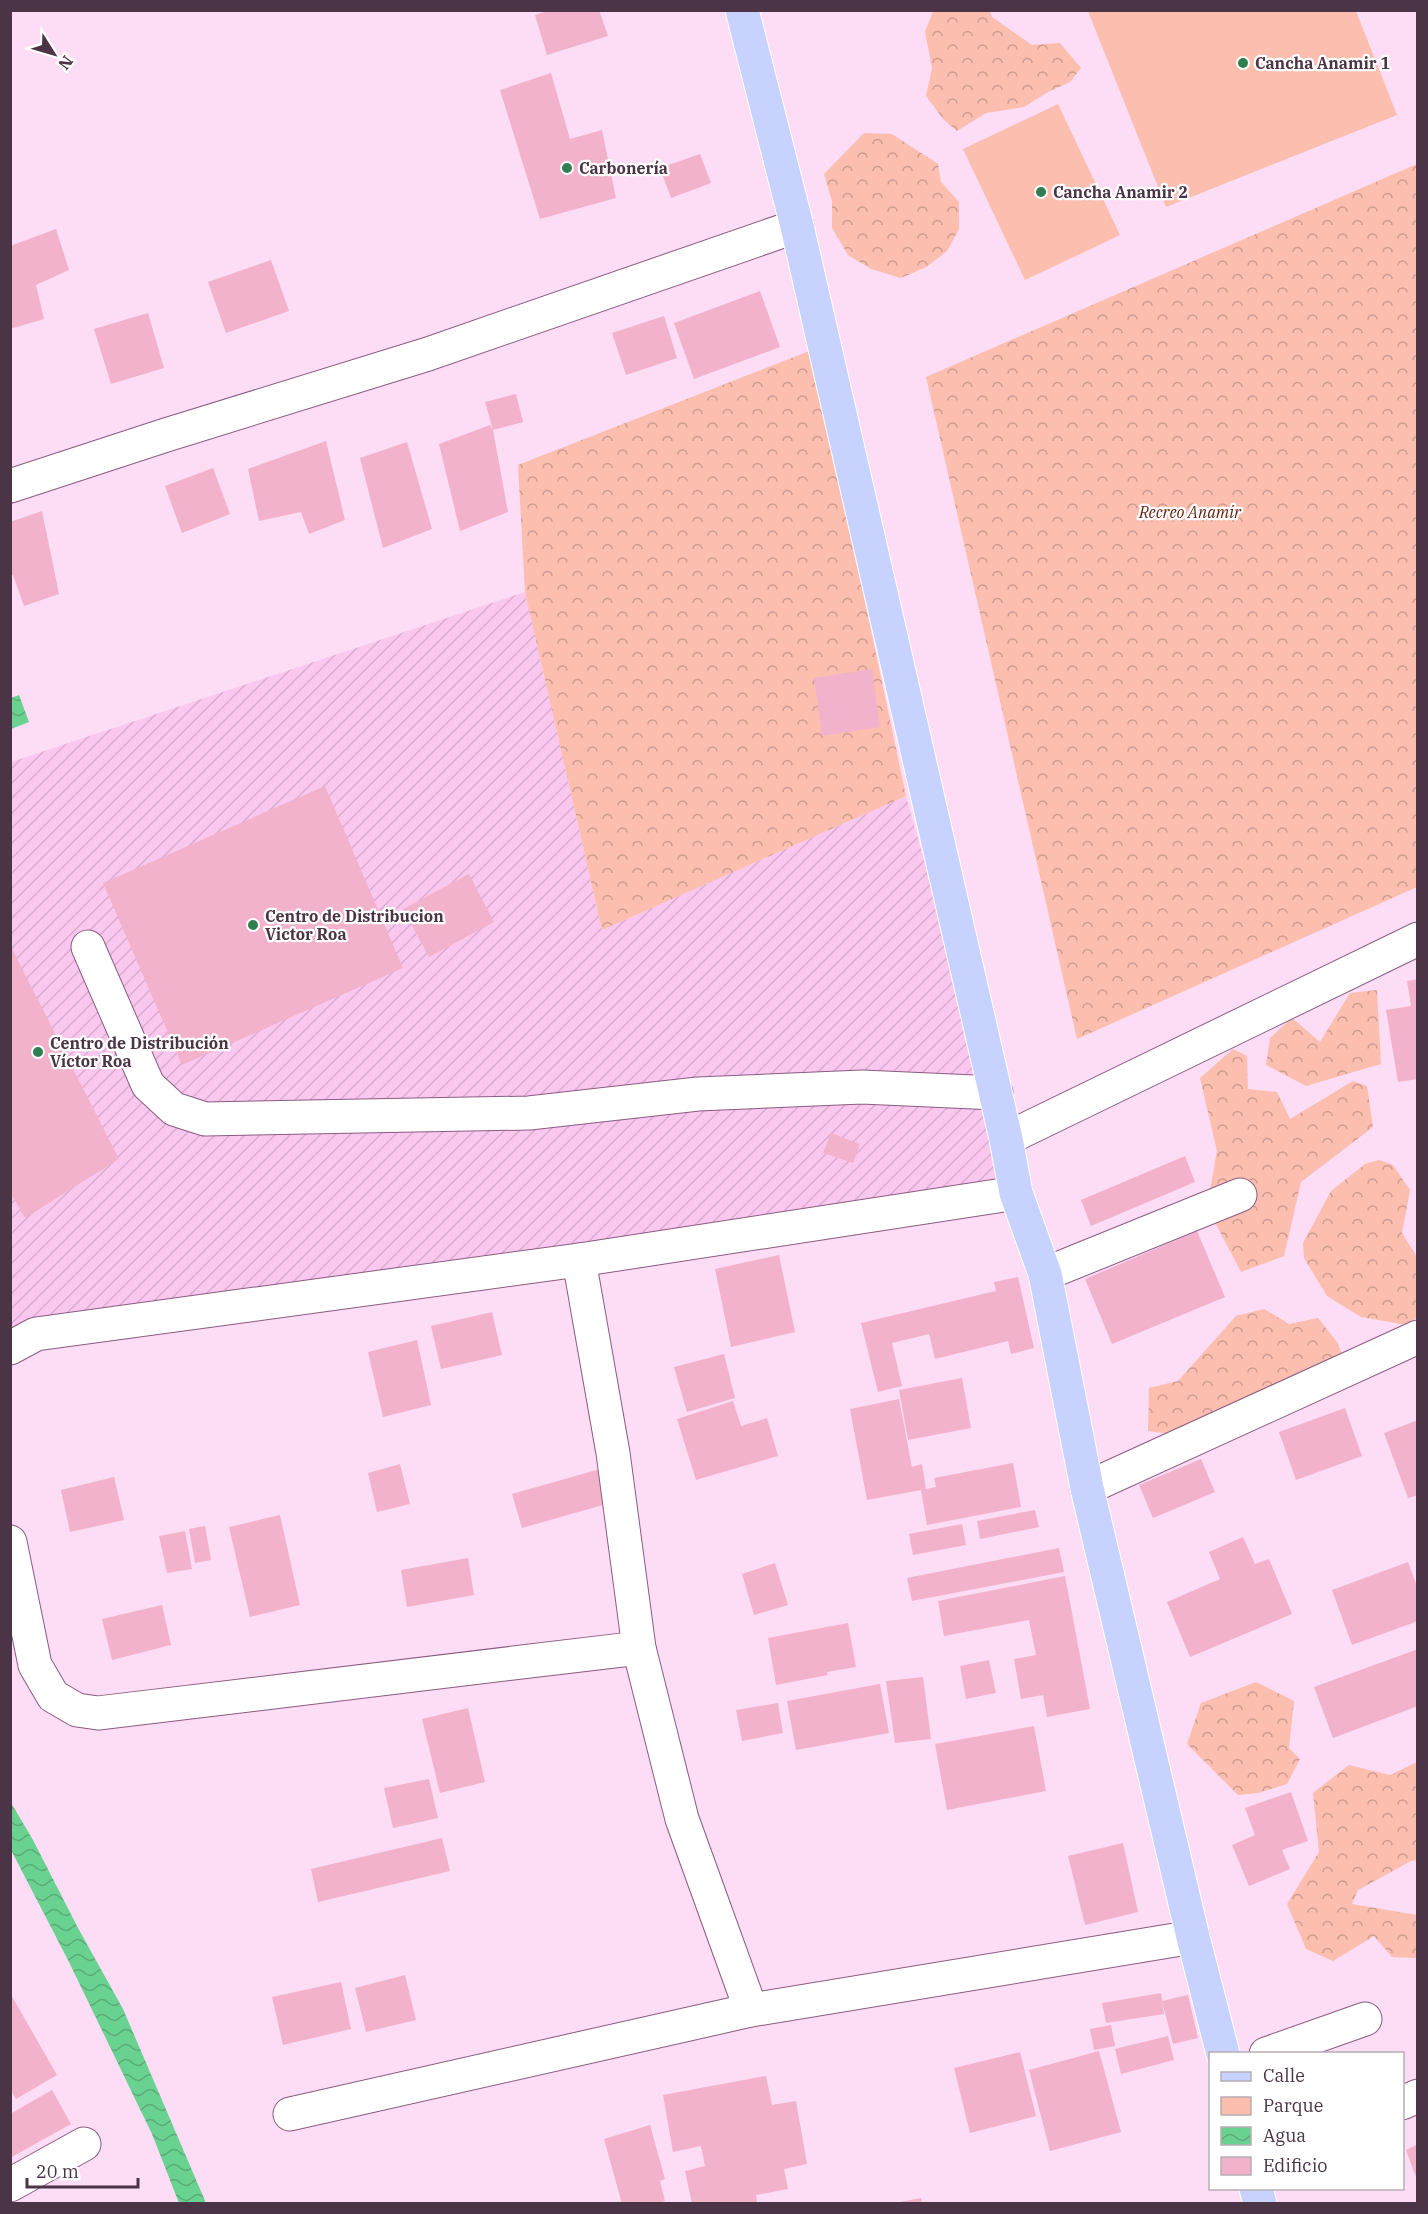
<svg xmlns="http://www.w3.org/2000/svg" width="1428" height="2214" viewBox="0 0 1428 2214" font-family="'IBM Plex Serif',serif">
	<defs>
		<pattern id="industrial-furrows" width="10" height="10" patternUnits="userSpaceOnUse" patternTransform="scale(1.5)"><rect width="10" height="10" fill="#fac8ef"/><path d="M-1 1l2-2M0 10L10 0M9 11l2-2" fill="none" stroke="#d8acce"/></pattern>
		<pattern id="forest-crowns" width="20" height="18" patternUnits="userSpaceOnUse" patternTransform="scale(1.5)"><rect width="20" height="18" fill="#fbbeaf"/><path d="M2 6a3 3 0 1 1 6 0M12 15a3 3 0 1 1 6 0" fill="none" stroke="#cd9b90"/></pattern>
		<pattern id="water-waves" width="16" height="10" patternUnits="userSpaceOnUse" patternTransform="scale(1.5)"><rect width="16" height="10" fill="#6ad291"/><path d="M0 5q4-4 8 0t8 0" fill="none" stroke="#59ab78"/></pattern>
	</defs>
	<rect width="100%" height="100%" fill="#fddcf5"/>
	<path fill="url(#industrial-furrows)" d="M525 592 602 930 906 796 1014 1181 11 1348V762Z"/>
	<g fill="#fbbeaf">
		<path d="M1088 11H1356L1397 115 1166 207Z"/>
		<path d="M1058 104 1120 235 1025 280 963 149Z"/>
	</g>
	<g fill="url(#forest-crowns)">
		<path d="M933 11H990L992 17 1032 45 1060 43 1081 68 1070 82 1048 92 1024 107 986 113 957 131 944 120 926 96 932 68 925 32Z"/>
		<path d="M864 133 892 134 938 164 941 182 959 202V229L947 251 926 267 901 278 871 269 848 255 832 228V201L824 174Z"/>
		<path d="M1417 164V887L1077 1039 926 377Z"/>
		<path d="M812 350 906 796 602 930 525 592 518 465Z"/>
		<path d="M1377 990 1381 1064 1306 1086 1266 1065 1270 1038 1292 1018 1320 1042 1350 993Z"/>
		<path d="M1233 1049 1247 1056 1248 1089 1277 1092 1290 1119 1353 1081 1367 1086 1373 1127 1301 1182 1284 1256 1241 1272 1207 1207 1217 1151 1200 1078Z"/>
		<path d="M1379 1160 1393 1165 1410 1190 1402 1233 1417 1257V1317L1407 1325 1361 1317 1327 1296 1304 1258 1303 1243 1331 1191 1365 1164Z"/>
		<path d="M1264 1309 1289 1324 1318 1318 1337 1342 1348 1370 1270 1424 1208 1439 1148 1431 1149 1388 1178 1381 1236 1316Z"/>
		<path d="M1256 1682 1294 1701 1289 1748 1300 1759 1287 1784 1258 1793 1238 1795 1187 1744 1201 1703Z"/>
		<path d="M1417 1762V1860L1411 1861 1358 1890 1352 1904 1417 1915V1958L1392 1957 1374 1936 1333 1961 1306 1949 1287 1904 1319 1852 1313 1793 1349 1765 1390 1775Z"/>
	</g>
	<g fill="url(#water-waves)">
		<path d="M19 695 29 722 11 729V698Z"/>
		<path d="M10 1801 33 1840 78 1928 123 2009 206 2203H179L152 2134 68 1960 11 1850Z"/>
	</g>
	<g fill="#f3b2cb">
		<path d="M550 10H599L608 36 547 55 535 15Z"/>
		<path d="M551 73 570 139 602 130 616 198 540 219 500 90Z"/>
		<path d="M700 154 711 183 671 198 660 168Z"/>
		<path d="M56 229 69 270 36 285 44 319 10 329V246Z"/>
		<path d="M271 260 289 311 226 333 208 282Z"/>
		<path d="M760 291 780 347 694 379 674 323Z"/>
		<path d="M148 313 164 368 111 384 94 329Z"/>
		<path d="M664 316 677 358 626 375 612 333Z"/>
		<path d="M516 394 523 422 493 430 508 512 460 531 439 444 490 425 493 430 485 402Z"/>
		<path d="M326 441 345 520 309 534 301 512 259 521 248 469Z"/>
		<path d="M407 442 432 529 383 548 360 458Z"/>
		<path d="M213 468 230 514 182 533 165 486Z"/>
		<path d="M42 511 59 594 24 606 13 575 10 576V522Z"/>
		<path d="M872 669 880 727 822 736 814 678Z"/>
		<path d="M325 786 403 968 182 1065 103 883Z"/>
		<path d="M469 874 494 922 429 957 403 909Z"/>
		<path d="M10 945 119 1159 25 1218 10 1192Z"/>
		<path d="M1418 979V1079L1398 1082 1386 1010 1411 1006 1407 981Z"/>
		<path d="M831 1133 860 1144 853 1163 823 1153Z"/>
		<path d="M1185 1156 1195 1182 1091 1226 1081 1200Z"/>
		<path d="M1197 1231 1225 1297 1112 1344 1085 1279Z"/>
		<path d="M779 1255 795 1332 731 1347 715 1269Z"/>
		<path d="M1018 1277 1034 1348 1011 1354 1008 1341 935 1359 929 1334 892 1343 902 1386 878 1392 861 1323 996 1291 994 1282Z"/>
		<path d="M492 1312 502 1355 441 1369 431 1326Z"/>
		<path d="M417 1340 431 1405 383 1417 368 1352Z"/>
		<path d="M724 1354 735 1398 687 1412 674 1367Z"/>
		<path d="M962 1378 971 1428 908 1440 899 1390Z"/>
		<path d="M899 1399 912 1467 922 1464 926 1489 936 1487 934 1478 1013 1463 1021 1507 927 1525 921 1490 867 1500 850 1409Z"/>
		<path d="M733 1401 741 1426 767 1418 778 1456 696 1480 677 1419Z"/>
		<path d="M1345 1408 1362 1456 1296 1480 1279 1432Z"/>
		<path d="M1418 1420V1495L1408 1498 1384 1433Z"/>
		<path d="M1201 1459 1215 1492 1153 1518 1139 1485Z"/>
		<path d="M400 1464 410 1504 377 1512 368 1473Z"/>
		<path d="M600 1469 610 1503 522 1528 512 1494Z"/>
		<path d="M114 1477 124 1520 70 1532 61 1490Z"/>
		<path d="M1035 1510 1039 1527 980 1539 977 1521Z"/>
		<path d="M280 1515 300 1605 250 1617 229 1527Z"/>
		<path d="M962 1524 966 1545 913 1555 909 1534Z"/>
		<path d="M205 1526 211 1560 195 1563 189 1529Z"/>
		<path d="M185 1531 192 1569 167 1573 159 1536Z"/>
		<path d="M1243 1537 1255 1564 1269 1559 1292 1614 1190 1657 1167 1602 1220 1579 1209 1552Z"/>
		<path d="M1059 1548 1064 1572 912 1601 907 1578Z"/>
		<path d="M468 1558 474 1595 407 1607 401 1570Z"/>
		<path d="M1408 1562 1418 1589V1621L1352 1645 1332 1590Z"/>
		<path d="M775 1563 788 1605 754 1615 742 1574Z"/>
		<path d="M1065 1576 1090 1709 1047 1717 1043 1695 1021 1699 1014 1659 1036 1655 1029 1620 944 1636 938 1601Z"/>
		<path d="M162 1605 171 1645 112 1660 102 1619Z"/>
		<path d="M848 1623 856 1667 827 1672 828 1675 776 1685 768 1638Z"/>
		<path d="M1418 1649V1706L1333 1738 1314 1687Z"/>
		<path d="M989 1660 996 1693 966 1699 960 1666Z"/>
		<path d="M923 1677 931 1739 895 1743 886 1681Z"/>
		<path d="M880 1684 889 1733 796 1750 787 1701Z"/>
		<path d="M778 1703 783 1733 742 1741 736 1710Z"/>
		<path d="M468 1708 485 1782 440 1793 422 1719Z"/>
		<path d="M1034 1726 1046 1791 947 1810 935 1744Z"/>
		<path d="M429 1779 438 1818 393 1828 384 1788Z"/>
		<path d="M1291 1792 1308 1841 1282 1850 1290 1869 1249 1886 1232 1845 1255 1835 1245 1808Z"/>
		<path d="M442 1838 450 1871 318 1902 311 1869Z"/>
		<path d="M1123 1843 1138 1912 1085 1925 1068 1856Z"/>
		<path d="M405 1975 416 2020 366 2032 355 1988Z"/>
		<path d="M341 1982 351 2029 283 2045 272 1997Z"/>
		<path d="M10 1993 57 2075 16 2099 10 2089Z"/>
		<path d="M1161 1993 1164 2014 1106 2023 1102 2003Z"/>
		<path d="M1188 1995 1198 2038 1173 2044 1162 2001Z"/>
		<path d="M1111 2025 1115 2046 1094 2050 1090 2029Z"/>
		<path d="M1168 2036 1174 2060 1121 2074 1115 2049Z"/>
		<path d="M1099 2051 1121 2132 1050 2151 1029 2070Z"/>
		<path d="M1020 2052 1036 2116 970 2133 954 2068Z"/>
		<path d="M766 2076 772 2105 796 2101 807 2164 784 2169 788 2189 756 2195 757 2202 692 2204 685 2171 705 2166 701 2146 673 2152 663 2095Z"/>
		<path d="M52 2090 71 2124 10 2158V2114Z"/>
		<path d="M650 2125 665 2179 660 2181 665 2201 655 2204H622L604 2139Z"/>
		<path d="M1418 2144V2180H1417L1406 2150Z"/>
		<path d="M921 2198 922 2204H900V2202Z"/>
	</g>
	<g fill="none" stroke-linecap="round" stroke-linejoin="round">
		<g stroke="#8b5b82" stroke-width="35">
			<g id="minor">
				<path d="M10 486 166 435 428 354 797 226"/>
				<path d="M88 947 148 1085 174 1109 205 1119 529 1113 698 1094 862 1087 996 1093"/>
				<path d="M1006 1139 1418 939"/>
				<path d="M579 1260 613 1453 639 1648 682 1819 751 2010 1193 1937"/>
				<path d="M1045 1274 1240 1195"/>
				<path d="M10 1348 36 1334 579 1260 1016 1193"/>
				<path d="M1087 1488 1418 1337"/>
				<path d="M10 1542 35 1665 53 1696 77 1710 98 1713 639 1648"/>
				<path d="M1266 2054 1365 2019"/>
				<path d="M1402 2103 1418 2096"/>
				<path d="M290 2114 751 2010"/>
				<path d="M10 2185 84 2144"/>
			</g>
		</g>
		<g stroke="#fff" stroke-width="35">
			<g id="major">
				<path d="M742 10 797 226 1006 1139 1016 1193 1045 1274 1087 1488 1193 1937 1223 2054"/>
				<path d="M1256 2188 1260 2204"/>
			</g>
		</g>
		<use href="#minor" stroke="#fff" stroke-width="33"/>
		<use href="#major" stroke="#c8d2fe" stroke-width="33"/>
	</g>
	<g fill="#2f7f50" stroke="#fff" stroke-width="2">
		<circle cx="1243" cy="63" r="6"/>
		<circle cx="567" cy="168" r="6"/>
		<circle cx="1041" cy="192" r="6"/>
		<circle cx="253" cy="925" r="6"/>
		<circle cx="38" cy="1052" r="6"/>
	</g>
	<g text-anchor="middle" stroke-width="4.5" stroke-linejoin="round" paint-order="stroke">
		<g font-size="16" font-weight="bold" fill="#4a3445" stroke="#fff" text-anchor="start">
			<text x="1255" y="69">Cancha Anamir 1</text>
			<text x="579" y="174">Carbonería</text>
			<text x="1053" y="198">Cancha Anamir 2</text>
			<text x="265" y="922">Centro de Distribucion<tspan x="265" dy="18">Victor Roa</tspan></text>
			<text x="50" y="1049">Centro de Distribución<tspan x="50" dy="18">Víctor Roa</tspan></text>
		</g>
		<g font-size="16" font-style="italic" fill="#5e1d0e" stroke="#fff">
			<text x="1190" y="518">Recreo Anamir</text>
		</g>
	</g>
	<rect width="1428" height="2214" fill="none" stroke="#4a3445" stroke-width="24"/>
	<rect x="1209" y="2052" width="195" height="138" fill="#ffffff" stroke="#b7aeb5" stroke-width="1.5"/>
	<rect x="1221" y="2072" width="30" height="9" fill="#c8d2fe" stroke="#b7aeb5" stroke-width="1.5"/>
	<text x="1263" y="2082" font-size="18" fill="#4a3445">Calle</text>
	<rect x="1221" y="2097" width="30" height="18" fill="#fbbeaf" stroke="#b7aeb5" stroke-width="1.5"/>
	<text x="1263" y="2112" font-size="18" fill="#4a3445">Parque</text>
	<rect x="1221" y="2127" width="30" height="18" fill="url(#water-waves)" stroke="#b7aeb5" stroke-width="1.5"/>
	<text x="1263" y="2142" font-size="18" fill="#4a3445">Agua</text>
	<rect x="1221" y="2157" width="30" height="18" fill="#f3b2cb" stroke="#b7aeb5" stroke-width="1.5"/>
	<text x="1263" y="2172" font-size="18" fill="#4a3445">Edificio</text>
	<g transform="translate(54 54) rotate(127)" stroke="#ffffff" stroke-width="4.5" paint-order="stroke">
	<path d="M0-4.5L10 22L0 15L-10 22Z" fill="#4a3445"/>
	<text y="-9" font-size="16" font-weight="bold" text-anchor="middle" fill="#4a3445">N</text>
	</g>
	<path d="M27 2178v9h111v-9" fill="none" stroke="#4a3445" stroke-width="3"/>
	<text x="36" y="2178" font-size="18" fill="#4a3445" stroke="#ffffff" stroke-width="4.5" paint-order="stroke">20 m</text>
</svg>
